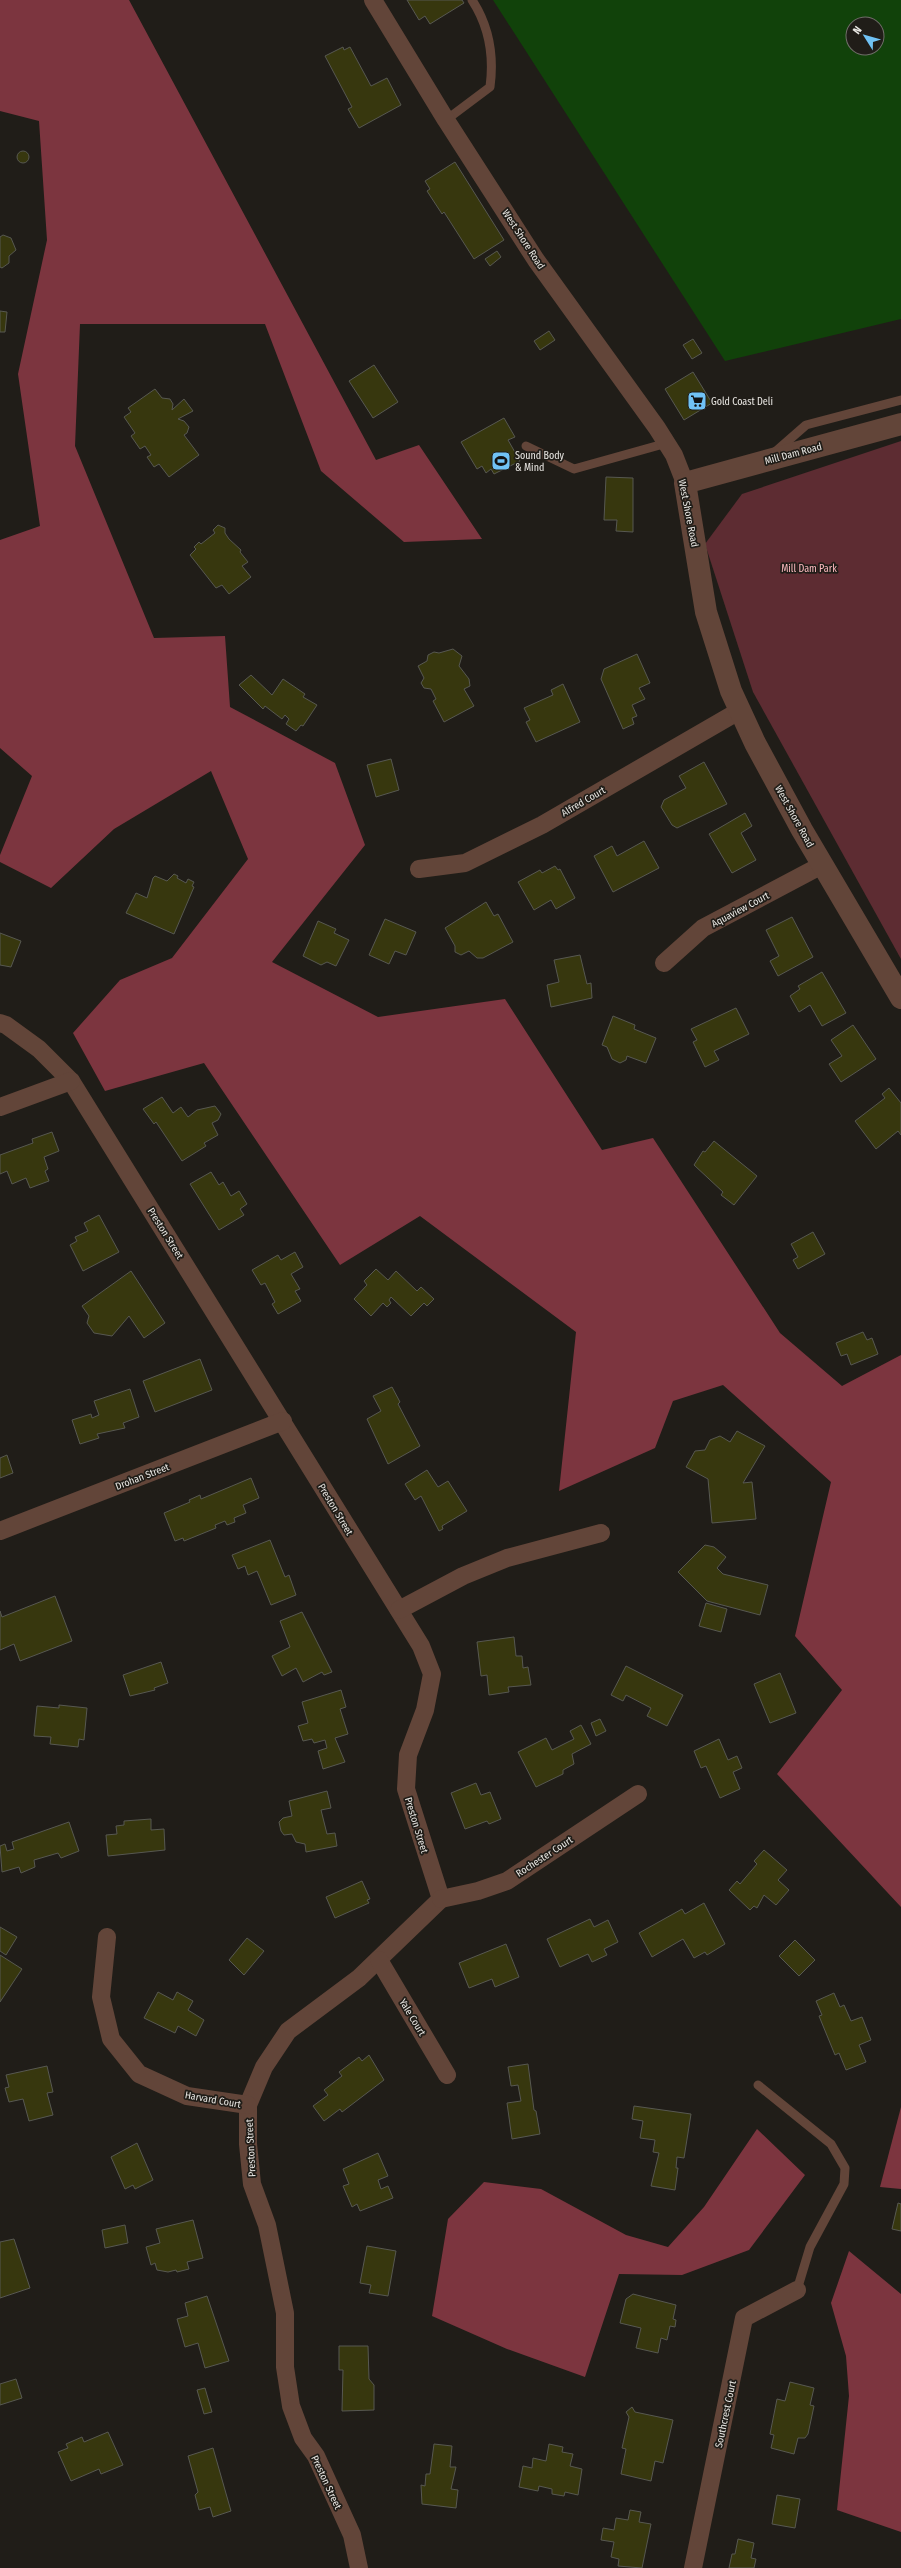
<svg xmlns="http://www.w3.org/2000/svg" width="901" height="2568" viewBox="0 0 901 2568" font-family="'Fira Sans Condensed',sans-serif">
	<rect width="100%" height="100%" fill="#201d18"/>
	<path fill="#5d2c32" d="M901 441V959L753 692 705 544 742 494Z"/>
	<g fill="#7c353f">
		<path d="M0 0H129L376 460 419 445 482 539 404 542 321 471 265 324H80L75 446 154 638 225 636 230 707 335 763 365 845 272 962 378 1017 505 999 602 1150 653 1138 780 1333 842 1386 901 1355V1907L777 1774 842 1690 795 1636 831 1482 723 1385 673 1401 655 1448 559 1491 576 1332 420 1216 340 1265 204 1063 105 1091 73 1033 120 980 172 958 248 859 211 771 114 829 51 888 0 862V855L32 776 0 748V540L40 526 18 374 47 240 39 121 0 111Z"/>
		<path d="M901 2107V2189L880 2187Z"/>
		<path d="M757 2129 805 2175 749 2250 682 2275 619 2274 585 2377 507 2349 432 2316 448 2219 484 2182 541 2189 626 2235 668 2247 704 2207Z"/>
		<path d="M849 2251 901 2294V2532L837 2510 849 2396 846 2356 831 2303Z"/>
	</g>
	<path fill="#11420a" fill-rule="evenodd" d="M493 0H901V319L725 361ZM853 24H877V48H853Z"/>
	<g fill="#37370e" stroke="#575851">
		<path d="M407 0H462L464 3 430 24 425 16 419 20Z"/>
		<path d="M343 47 344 50 350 47 371 86 387 78 401 105 359 128 348 109 352 107 325 56Z"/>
		<circle cx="23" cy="157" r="6"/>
		<path d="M455 162 504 240 474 259 444 212 442 214 427 191 430 189 425 181Z"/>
		<path d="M3 235 11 238 16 250 9 256V263L2 268 0 267V237Z"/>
		<path d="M497 251 501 257 490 266 485 259Z"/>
		<path d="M0 311 7 312 5 332H0Z"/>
		<path d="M549 331 555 340 540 350 534 341Z"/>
		<path d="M693 339 702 353 692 359 683 345Z"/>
		<path d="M374 365 398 402 373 418 349 381Z"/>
		<path d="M693 372 712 403 684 420 665 389Z"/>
		<path d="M155 389 162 398 170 399 173 404 172 410 184 399 193 411 178 419 184 421 189 427 187 433 184 435 199 455 169 477 159 464 154 467 147 457 151 455 145 446 140 449 131 436 135 433 124 417 131 412 128 408Z"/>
		<path d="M504 418 515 437 508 440 520 461 494 474 491 469 486 473 482 466 477 469 461 442Z"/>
		<path d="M606 477 633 478V532L616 531 617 520H604Z"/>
		<path d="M218 525 225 528V533L229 539 241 550 240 552 248 562 242 566 251 577 229 594 222 585 216 588 190 555 196 549 194 547 199 542 201 544 215 533 213 530Z"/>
		<path d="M453 649 462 656 459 666 469 679 470 686 464 689 474 706 444 722 433 701 436 699 431 689 424 688 421 683 424 678 418 666 427 661 428 655 434 652 439 653Z"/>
		<path d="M637 654 650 683 639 688 645 699 632 705 637 716 632 718 634 724 623 729 601 679 604 669Z"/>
		<path d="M251 675 272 695 283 679 305 694 303 697 317 705 303 726 301 725 296 731 286 724 289 719 285 715 282 719 265 706 263 709 239 685Z"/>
		<path d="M563 684 580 722 536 742 526 722 530 720 524 708 553 695 551 690Z"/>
		<path d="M391 759 399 790 376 797 367 765Z"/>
		<path d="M704 762 727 804 677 828 672 825 661 807 664 800 686 788 679 776Z"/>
		<path d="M745 813 752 826 741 833 756 860 732 873 709 834Z"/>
		<path d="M644 841 659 868 613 892 594 856 612 846 617 856Z"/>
		<path d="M555 866 558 870 560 869 575 898 556 909 551 900 534 910 518 882 540 870 542 873Z"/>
		<path d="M174 874 178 876 177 878 186 883 188 879 194 882 192 886 194 887 174 934 126 913 136 893 147 898 153 878 155 876 167 881Z"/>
		<path d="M486 902 494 916 498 914 513 942 483 958H477L469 951 461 955 455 952V946L445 928Z"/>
		<path d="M792 917 813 957 778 976 770 961 779 956 766 930Z"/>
		<path d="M385 919 416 932 406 955 395 951 389 964 369 955Z"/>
		<path d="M318 921 336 929 334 933 349 940 336 966 327 962 321 965 303 956Z"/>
		<path d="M0 933 21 941 11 967 0 965Z"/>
		<path d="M580 955 587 984 591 983 592 998 551 1007 547 985 559 982 554 960Z"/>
		<path d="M822 972 846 1013 822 1026 810 1005 799 1012 790 996 800 989 798 986Z"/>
		<path d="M736 1008 749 1034 714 1051 719 1060 705 1067 693 1042 697 1040 691 1029Z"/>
		<path d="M613 1016 635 1025 634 1029 656 1038 646 1063 627 1056 626 1060 620 1063 612 1059 607 1047 602 1045Z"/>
		<path d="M853 1025 876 1059 841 1082 829 1064 842 1056 831 1040Z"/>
		<path d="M889 1088 901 1103V1135L898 1131 876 1149 855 1121 885 1098 882 1094Z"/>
		<path d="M162 1097 173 1113 181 1107 188 1117 197 1110 215 1106 221 1114 218 1120 212 1123 218 1135 204 1143 206 1146 182 1161 156 1122 154 1124 143 1109Z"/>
		<path d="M52 1132 59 1151 44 1157 48 1169 45 1171 49 1181 30 1188 26 1178 12 1184 7 1171 0 1174V1155L33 1143 32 1139Z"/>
		<path d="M714 1141 757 1176 734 1205 721 1195 723 1192 694 1165 703 1151 705 1152Z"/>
		<path d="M211 1172 219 1185 223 1182 231 1196 239 1191 247 1204 240 1209 244 1215 219 1230 190 1184Z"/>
		<path d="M99 1215 119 1252 83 1271 70 1245 77 1241 75 1237 88 1231 84 1223Z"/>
		<path d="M813 1232 825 1254 798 1269 793 1260 798 1257 791 1244Z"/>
		<path d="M295 1252 303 1267 291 1274 300 1289 295 1291 301 1301 278 1314 272 1304 275 1302 265 1283 261 1285 252 1270 278 1255 281 1260Z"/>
		<path d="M376 1269 388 1280 396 1271 417 1291 421 1287 434 1299 427 1306 424 1303 411 1316 391 1297 389 1300 391 1303 387 1307 383 1303 371 1316 354 1299 367 1285 364 1281Z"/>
		<path d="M131 1271 165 1323 144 1338 129 1316 112 1336 94 1333 87 1323 89 1316 82 1306Z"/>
		<path d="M863 1332 867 1340 872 1338 878 1354 851 1365 847 1354 841 1356 836 1343Z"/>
		<path d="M200 1359 212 1390 155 1412 143 1381Z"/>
		<path d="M392 1387 400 1402 398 1404 420 1446 388 1464 367 1419 381 1411 373 1396Z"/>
		<path d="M130 1389 139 1417 123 1423 125 1428 97 1434 99 1438 80 1444 72 1420 91 1414 92 1418 99 1415 94 1401Z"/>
		<path d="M737 1431 765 1446 743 1483 752 1482 756 1519 712 1523 708 1479 686 1467 695 1451 705 1450 710 1440 720 1436 730 1442Z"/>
		<path d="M7 1455 13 1473 0 1478V1458Z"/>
		<path d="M427 1470 438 1487 448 1481 467 1511 442 1526 443 1529 439 1531 421 1496 415 1500 405 1484Z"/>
		<path d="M251 1478 259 1498 243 1505 246 1513 234 1518 235 1522 227 1525 225 1521 215 1525 216 1528 184 1541 183 1538 175 1541 164 1513 190 1502 189 1500 200 1495 201 1499Z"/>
		<path d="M270 1540 285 1577 289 1575 296 1595 271 1605 257 1571 248 1575 245 1566 238 1569 232 1555Z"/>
		<path d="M705 1545 714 1547 726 1557 717 1568 723 1574 768 1585 760 1615 707 1601 678 1572Z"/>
		<path d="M55 1596 72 1641 20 1661 14 1644 0 1650V1611L2 1617Z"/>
		<path d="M706 1603 727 1609 721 1632 699 1626Z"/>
		<path d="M302 1612 332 1672 324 1675 322 1672 303 1682 296 1668 282 1676 272 1656 290 1647 280 1621Z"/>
		<path d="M514 1637 516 1656H522L523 1668 528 1667 531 1685 508 1687 509 1692 489 1695 487 1675 481 1676 477 1642Z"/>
		<path d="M161 1662 168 1683 154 1688 155 1690 130 1696 123 1675Z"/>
		<path d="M626 1666 683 1695 667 1726 647 1716 651 1708 626 1695 623 1701 611 1695Z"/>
		<path d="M780 1673 796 1713 770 1723 754 1684Z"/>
		<path d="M341 1690 346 1707 340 1709 348 1734 335 1738 345 1762 323 1769 318 1751 327 1748 325 1740 314 1743 312 1739 303 1741 298 1726 308 1723 302 1702Z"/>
		<path d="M59 1705 87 1708 84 1740 79 1739 78 1747 50 1744 51 1737 34 1736 37 1706 59 1708Z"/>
		<path d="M600 1719 606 1731 596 1736 591 1723Z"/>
		<path d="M581 1725 591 1744 572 1754 574 1764 563 1770V1774L536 1787 518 1752 546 1738 552 1750 574 1739 570 1731Z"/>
		<path d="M719 1739 728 1760 737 1756 742 1768 733 1772 740 1789 720 1798 706 1766 701 1768 694 1751Z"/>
		<path d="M476 1783 481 1795 490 1792 501 1819 489 1824 487 1821 465 1829 451 1793Z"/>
		<path d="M327 1791 331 1808 321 1810 327 1834 335 1833 337 1846 306 1852 305 1844 296 1842 292 1834 284 1835 281 1831 279 1822 283 1818 292 1816 289 1801Z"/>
		<path d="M151 1819V1830L164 1829 165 1850 108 1856 106 1835 117 1834 116 1826 124 1825V1821Z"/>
		<path d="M69 1822 79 1851 61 1858 58 1853 34 1860 35 1867 21 1873 19 1867 2 1872 0 1846 5 1844 7 1851 14 1849 12 1842Z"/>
		<path d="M764 1850 787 1870 778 1880 789 1890 776 1905 764 1895 757 1908 754 1906 750 1910 729 1890 737 1881 740 1884 757 1864 754 1861Z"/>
		<path d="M362 1881 370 1899 367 1900 369 1903 335 1918 326 1897Z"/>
		<path d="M704 1903 725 1944 707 1955 705 1952 694 1958 683 1939 652 1957 639 1933 682 1909 685 1914Z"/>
		<path d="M590 1919 594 1927 608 1920 618 1942 604 1949 607 1955 592 1962 588 1954 560 1967 547 1939Z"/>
		<path d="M0 1927 17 1937 6 1955 0 1951Z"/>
		<path d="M247 1938 264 1951 244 1975 229 1960Z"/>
		<path d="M795 1940 815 1960 799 1976 779 1956Z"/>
		<path d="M506 1944 519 1977 495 1987 492 1979 469 1988 459 1963Z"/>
		<path d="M0 1955 22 1969 0 2002Z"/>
		<path d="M158 1992 173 2000 177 1992 193 2001 188 2010 204 2020 196 2036 178 2026 175 2033 144 2018Z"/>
		<path d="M834 1993 840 2007 844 2005 851 2021 862 2017 871 2040 859 2045 866 2062 846 2070 839 2053 835 2055 819 2016 822 2015 816 2001Z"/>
		<path d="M369 2055 384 2080 342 2112 340 2109 324 2121 313 2106 328 2095 324 2090 342 2076 339 2072 359 2057 362 2061Z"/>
		<path d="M528 2064 534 2110 536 2111 540 2134 512 2139 507 2103 521 2101 518 2085 511 2086 508 2067Z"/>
		<path d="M47 2066 53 2092 47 2093 53 2115 29 2121 23 2099 9 2102 5 2088 9 2087 6 2075Z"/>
		<path d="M634 2106 691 2114 684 2158 677 2157 676 2168H678L675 2190 651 2186 659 2153 653 2152 655 2140 640 2138 643 2121 632 2119Z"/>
		<path d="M137 2143 153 2180 135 2189 133 2185 125 2189 111 2157Z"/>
		<path d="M378 2153 388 2176 378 2180 381 2189 388 2186 393 2198 360 2211 357 2204 352 2207 343 2186 349 2184 343 2169Z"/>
		<path d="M898 2203 901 2204V2231L892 2229Z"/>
		<path d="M193 2220 203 2258 187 2262 189 2269 177 2272 176 2270 168 2272 157 2270 155 2263 151 2265 146 2247 160 2243 156 2229Z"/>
		<path d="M125 2225 128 2243 105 2248 102 2230Z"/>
		<path d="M14 2239 30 2288 0 2298V2242Z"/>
		<path d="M367 2246 396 2251 388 2296 369 2293 371 2285 360 2283Z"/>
		<path d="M633 2294 676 2305 673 2319 676 2320 675 2327 670 2326 667 2340 661 2338 658 2353 636 2348 641 2328 620 2323 626 2299Z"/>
		<path d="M207 2296 229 2361 205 2368 198 2343 185 2347 177 2319 188 2316 185 2303Z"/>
		<path d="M339 2346H368L369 2379 374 2385V2410L342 2411 343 2370H339Z"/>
		<path d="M16 2379 22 2398 0 2405V2384Z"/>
		<path d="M790 2382 814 2388 810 2405 814 2406 808 2434 805 2438H798L794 2454 771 2448 774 2435 770 2434 777 2399 785 2401Z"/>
		<path d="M205 2388 212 2412 204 2414 197 2390Z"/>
		<path d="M632 2407 635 2412 673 2420 663 2463 655 2461 651 2481 621 2474 626 2449 622 2448 629 2417 626 2412Z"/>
		<path d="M108 2432 123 2465 101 2474 99 2469 71 2481 58 2452 68 2448 66 2444 82 2437 84 2442Z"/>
		<path d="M434 2444 452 2446 450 2467H456L451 2489 458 2490 456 2508 422 2504 421 2485 425 2486 426 2474H430Z"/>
		<path d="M549 2444 563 2447 562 2452 573 2454 570 2466 582 2469 578 2495 565 2492 564 2496 552 2494V2489L539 2486 538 2491 519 2487 523 2466 532 2468 533 2458 546 2461Z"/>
		<path d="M213 2448 231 2511 213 2517 210 2507 199 2510 195 2495 198 2492 188 2456Z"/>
		<path d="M777 2495 800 2499 795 2528 772 2524Z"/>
		<path d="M630 2510 641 2512 639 2522 651 2524 642 2568 618 2566 619 2559 611 2557 614 2542 601 2540 603 2528 614 2530 616 2518 628 2520Z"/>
		<path d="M738 2539 754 2543 751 2558 756 2559 754 2568H729L732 2554H735Z"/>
	</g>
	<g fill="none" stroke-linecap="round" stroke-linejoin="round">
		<g stroke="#624539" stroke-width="9">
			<path d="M446 120 490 87C494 57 489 26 472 0"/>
			<path d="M526 446 574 469 667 443"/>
			<path d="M774 453 806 425 901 400"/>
			<path d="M758 2085 831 2144 845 2168 844 2184 810 2247 797 2290"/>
		</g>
		<g stroke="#624539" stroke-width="18">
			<path d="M373 0 446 120 536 260 657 428 674 455 685 483"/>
			<path d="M419 869 465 863 542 825 739 711"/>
			<path d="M664 963 703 928 822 865"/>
			<path d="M0 1023 6 1025 39 1049 71 1081 421 1646 432 1674 425 1710 408 1755 406 1789 441 1899 359 1978 288 2031 264 2067 248 2105V2144L252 2184 267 2225 285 2313V2367L291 2406 303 2438 316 2456 352 2535 359 2568"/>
			<path d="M0 1107 71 1081"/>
			<path d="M0 1531 283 1421"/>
			<path d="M399 1610 463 1576 507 1558 601 1533"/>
			<path d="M441 1899 478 1891 507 1881 638 1794"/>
			<path d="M107 1937 101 1997 111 2039 139 2074 187 2096 248 2105"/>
			<path d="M379 1960 447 2075"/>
			<path d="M693 2568 744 2318 797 2290"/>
		</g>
		<path stroke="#624539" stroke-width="22" d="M901 424 685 483 706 612 731 691 755 743 802 830 901 998"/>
	</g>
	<defs>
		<g id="supermarket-square" transform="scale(1)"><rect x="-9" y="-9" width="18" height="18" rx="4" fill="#70c2f4" stroke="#201d18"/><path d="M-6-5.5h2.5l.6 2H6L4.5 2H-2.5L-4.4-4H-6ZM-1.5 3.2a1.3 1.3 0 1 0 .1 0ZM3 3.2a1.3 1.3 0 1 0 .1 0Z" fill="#111"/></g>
		<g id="stadium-square" transform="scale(1)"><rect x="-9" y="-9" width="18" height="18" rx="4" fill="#70c2f4" stroke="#201d18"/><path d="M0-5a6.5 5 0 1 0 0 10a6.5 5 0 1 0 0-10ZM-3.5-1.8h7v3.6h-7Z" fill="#111"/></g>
	</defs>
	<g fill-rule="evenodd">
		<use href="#supermarket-square" x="697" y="401"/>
		<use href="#stadium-square" x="501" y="461"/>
	</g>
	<g text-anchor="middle" stroke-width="3.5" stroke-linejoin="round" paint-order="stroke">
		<g font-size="10" fill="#e9e7e3" stroke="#201d18">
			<text transform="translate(524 239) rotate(57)" y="4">West Shore Road</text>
			<text transform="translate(793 453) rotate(-15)" y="4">Mill Dam Road</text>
			<text transform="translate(689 513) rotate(79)" y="4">West Shore Road</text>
			<text transform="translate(583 801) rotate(-30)" y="4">Alfred Court</text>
			<text transform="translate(795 816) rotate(61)" y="4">West Shore Road</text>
			<text transform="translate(740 909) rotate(-28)" y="4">Aquaview Court</text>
			<text transform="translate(166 1233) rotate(58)" y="4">Preston Street</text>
			<text transform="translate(142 1476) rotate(-21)" y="4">Drohan Street</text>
			<text transform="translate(336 1509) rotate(59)" y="4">Preston Street</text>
			<text transform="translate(417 1825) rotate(73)" y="4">Preston Street</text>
			<text transform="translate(544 1856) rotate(-33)" y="4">Rochester Court</text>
			<text transform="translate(413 2017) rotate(59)" y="4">Yale Court</text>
			<text transform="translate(213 2099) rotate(10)" y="4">Harvard Court</text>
			<text transform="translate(250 2148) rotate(-93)" y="4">Preston Street</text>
			<text transform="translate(725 2414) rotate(-78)" y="4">Southcrest Court</text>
			<text transform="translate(327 2482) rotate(65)" y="4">Preston Street</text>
		</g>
		<g font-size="10" fill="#e9e7e3" stroke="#201d18" text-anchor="start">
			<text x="711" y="405">Gold Coast Deli</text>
			<text x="515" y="459">Sound Body<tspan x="515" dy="12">&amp; Mind</tspan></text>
		</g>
		<g font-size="10" fill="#febbc1" stroke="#201d18">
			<text x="809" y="572">Mill Dam Park</text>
		</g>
	</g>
	<g transform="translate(865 36) rotate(307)"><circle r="19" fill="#201d18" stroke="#706e69"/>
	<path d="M0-3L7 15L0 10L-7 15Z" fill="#70c2f4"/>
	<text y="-6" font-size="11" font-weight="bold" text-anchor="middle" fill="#e9e7e3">N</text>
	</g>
</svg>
